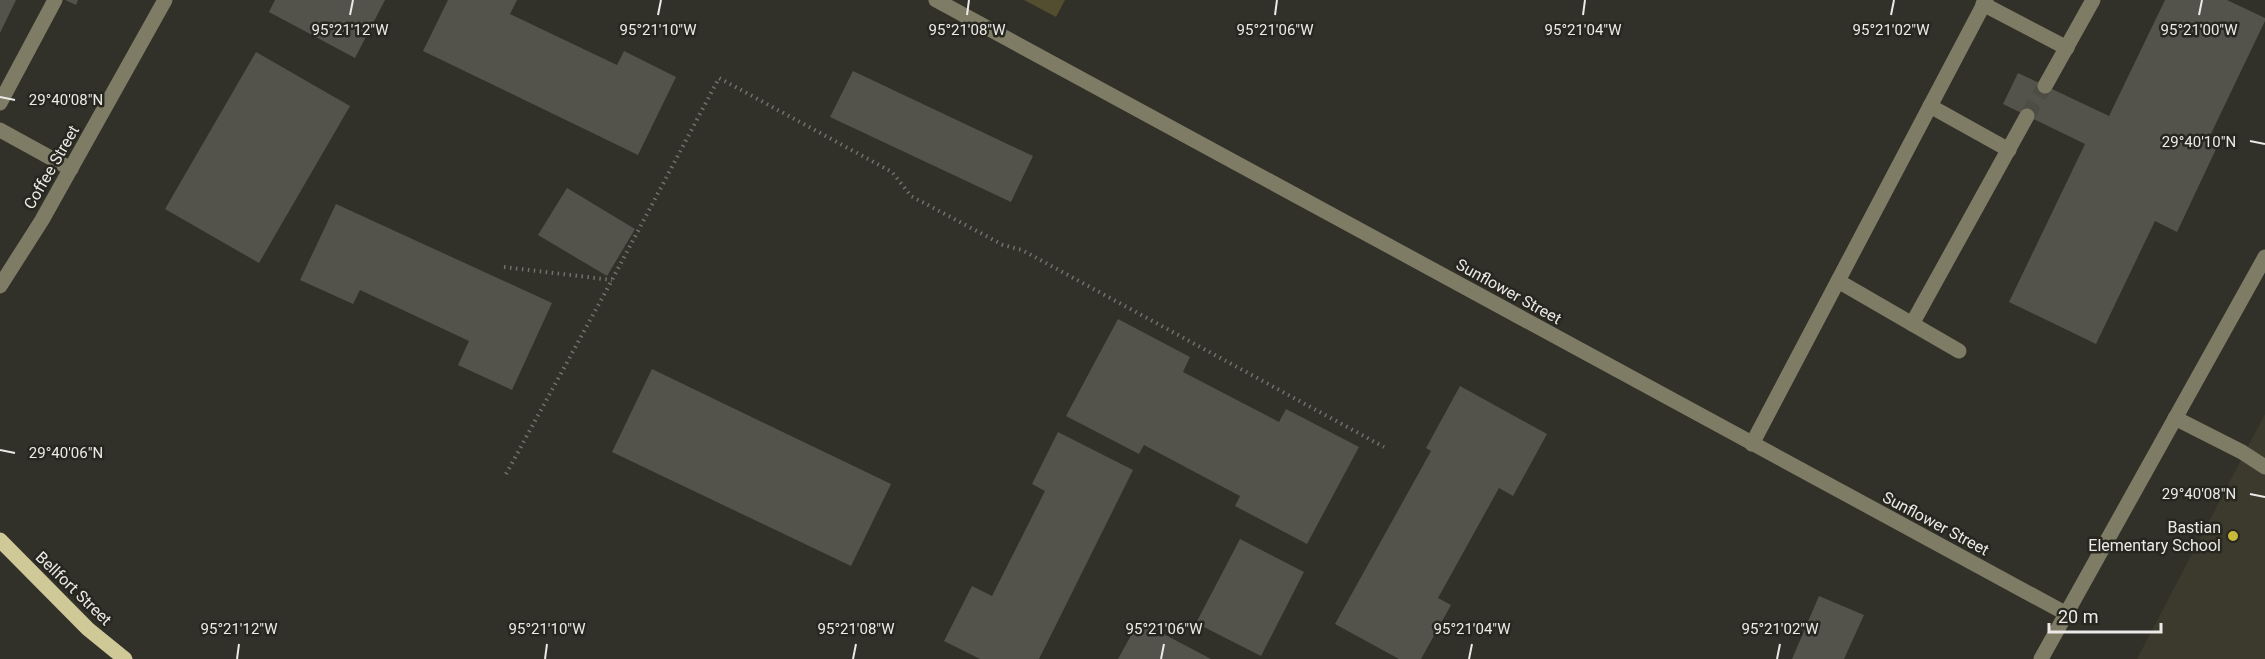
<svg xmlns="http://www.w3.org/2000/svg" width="2265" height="659" viewBox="0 0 2265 659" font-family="Roboto,sans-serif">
	<rect width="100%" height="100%" fill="#313029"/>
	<path fill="#3b3a2d" d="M2265 414V659H2137Z"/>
	<path fill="#524e2f" d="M1024 0H1065L1056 17Z"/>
	<g fill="#53534b">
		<path d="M0 0H16L0 33Z"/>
		<path d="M65 0H78L76 5Z"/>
		<path d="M275 0H385L355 58 269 12Z"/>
		<path d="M448 0H517L510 14 617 65 624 51 676 77 638 155 423 51Z"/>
		<path d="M2165 0H2227L2265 18V21L2207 142 2217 147 2177 232 2155 221 2096 344 2009 302 2085 144 2003 104 2018 73 2109 116Z"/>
		<path d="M256 52 350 106 259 263 165 209Z"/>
		<path d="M853 71 1033 156 1011 202 830 117Z"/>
		<path d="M567 188 635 229 607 276 538 235Z"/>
		<path d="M336 204 552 303 512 390 458 365 469 341 360 290 353 304 300 280Z"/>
		<path d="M1118 319 1190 357 1183 372 1279 422 1286 409 1359 447 1307 544 1235 506 1240 496 1144 445 1139 454 1066 416Z"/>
		<path d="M652 369 891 484 851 566 612 452Z"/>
		<path d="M1460 386 1547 434 1513 496 1499 488 1438 598 1451 605 1421 659H1399L1335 624 1431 451 1426 448Z"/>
		<path d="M1058 432 1133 470 1039 659H980L944 641 972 586 992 596 1045 491 1032 484Z"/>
		<path d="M1240 539 1304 572 1261 656 1196 623Z"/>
		<path d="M1819 596 1864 615 1844 659H1792Z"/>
		<path d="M1139 621 1211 659H1118Z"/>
	</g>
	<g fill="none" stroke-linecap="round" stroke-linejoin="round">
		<path stroke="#4d4c45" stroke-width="15" stroke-dasharray="15 8" stroke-linecap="butt" d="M2027 116 2045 86"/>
		<g stroke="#72716b" stroke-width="4" stroke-dasharray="1.5 4.5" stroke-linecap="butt">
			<path d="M504 267 612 280"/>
			<path d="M506 474 612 280 719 78 892 172 911 196 1003 245 1022 250 1384 447"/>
		</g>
		<g stroke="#7f7c65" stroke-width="15">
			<path d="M936 0 2065 613"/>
			<path d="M1983 4 2067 48"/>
			<path d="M2045 86 2093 0"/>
			<path d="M0 103 55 0"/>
			<path d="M1930 106 2009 150"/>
			<path d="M0 130 71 169"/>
			<path d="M1838 281 1959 351"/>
			<path d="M0 286 42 220 165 0"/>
			<path d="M1912 324 2027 116"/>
			<path d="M2175 418 2242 452 2265 467"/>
			<path d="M1752 444 1986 0"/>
			<path d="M2041 659 2265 257"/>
		</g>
		<path stroke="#cfc998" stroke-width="15" d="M0 540 88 629 125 659"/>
	</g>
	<path fill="none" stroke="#ebeae6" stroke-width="2" d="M350 15 353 0M658 15 661 0M967 15 969 0M1275 15 1277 0M1583 15 1585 0M1891 15 1894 0M2199 15 2202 0M0 97 15 100M2250 141 2265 144M0 450 15 453M2250 494 2265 497M237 659 239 644M545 659 547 644M853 659 856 644M1161 659 1164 644M1469 659 1472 644M1777 659 1780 644"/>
	<circle fill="#caba39" stroke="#27261f" stroke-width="2" cx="2233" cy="536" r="6"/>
	<g text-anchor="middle" stroke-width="5" stroke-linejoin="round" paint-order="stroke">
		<g font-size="16" fill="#ebeae6" stroke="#27261f">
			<text transform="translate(51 167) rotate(-60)" y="6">Coffee Street</text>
			<text transform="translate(1509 291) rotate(29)" y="6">Sunflower Street</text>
			<text transform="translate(1936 523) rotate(28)" y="6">Sunflower Street</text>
			<text transform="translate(74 588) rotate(44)" y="6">Bellfort Street</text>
		</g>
		<g font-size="16" fill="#ebeae6" stroke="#27261f" text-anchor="end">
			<text x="2221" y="533">Bastian<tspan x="2221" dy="18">Elementary School</tspan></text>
		</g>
	</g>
	<g font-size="15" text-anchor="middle" fill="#ebeae6" stroke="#27261f" stroke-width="5" stroke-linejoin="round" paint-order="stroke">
		<text x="350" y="35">95°21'12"W</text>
		<text x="658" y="35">95°21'10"W</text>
		<text x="967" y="35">95°21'08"W</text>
		<text x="1275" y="35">95°21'06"W</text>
		<text x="1583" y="35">95°21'04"W</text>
		<text x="1891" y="35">95°21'02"W</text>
		<text x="2199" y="35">95°21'00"W</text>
		<text x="66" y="105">29°40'08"N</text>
		<text x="2199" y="147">29°40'10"N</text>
		<text x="66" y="458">29°40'06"N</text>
		<text x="2199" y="499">29°40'08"N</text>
		<text x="239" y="634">95°21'12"W</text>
		<text x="547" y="634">95°21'10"W</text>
		<text x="856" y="634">95°21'08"W</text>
		<text x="1164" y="634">95°21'06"W</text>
		<text x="1472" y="634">95°21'04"W</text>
		<text x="1780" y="634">95°21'02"W</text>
	</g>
	<path d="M2049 623v9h112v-9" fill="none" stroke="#ebeae6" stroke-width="3"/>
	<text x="2058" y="623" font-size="18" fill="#ebeae6" stroke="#27261f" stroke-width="4.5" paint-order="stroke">20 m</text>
</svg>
